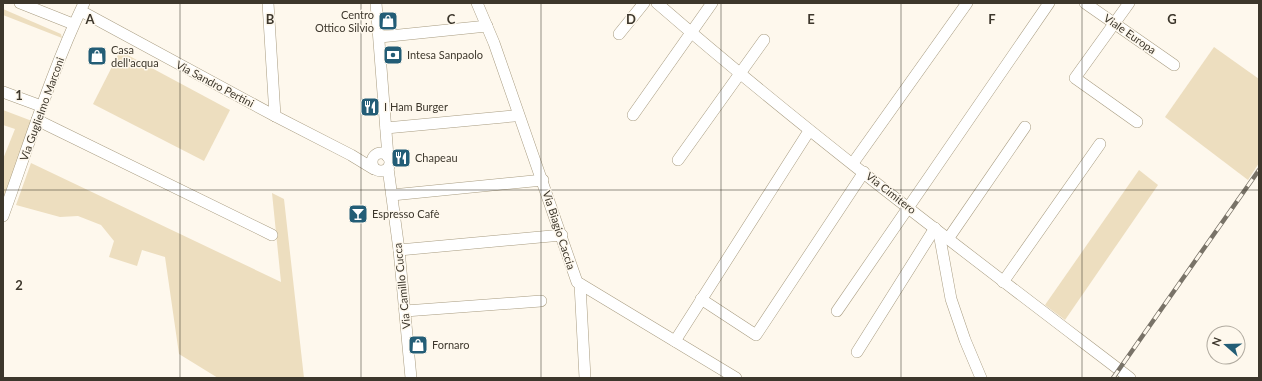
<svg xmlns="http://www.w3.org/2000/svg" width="1262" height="381" viewBox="0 0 1262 381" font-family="Lato,sans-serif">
	<rect width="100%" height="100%" fill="#fef8ed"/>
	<g fill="#eddebf">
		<path d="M3 9 61 34 62 38 3 15Z"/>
		<path d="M1214 47 1259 79V163L1248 180 1165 117Z"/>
		<path d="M120 51 230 110 204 161 93 104Z"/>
		<path d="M3 110 32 121 3 202V159L15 129 3 125Z"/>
		<path d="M31 163 281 282 272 193 284 199 304 378H218L179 354 165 257 142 250 137 266 109 257 114 241 101 225 78 216 60 217 16 205Z"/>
		<path d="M1139 170 1158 185 1065 320 1045 305Z"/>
	</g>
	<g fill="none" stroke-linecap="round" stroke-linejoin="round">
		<g stroke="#a89c81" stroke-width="12">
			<g id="minor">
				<path d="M20 3 73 24"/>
				<path d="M268 3 275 116"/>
				<path d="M376 3 388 157"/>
				<path d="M477 3 494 43 577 282 736 378"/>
				<path d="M657 3C809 135 970 256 1130 378"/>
				<path d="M1085 3 1174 65"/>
				<path d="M1129 3 1075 78 1137 122"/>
				<path d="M81 11 275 116 351 155 374 169"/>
				<path d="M619 34 644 3"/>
				<path d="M380 37 487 26"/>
				<path d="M3 92 41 106"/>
				<path d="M633 115 712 3"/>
				<path d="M37 120 272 235"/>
				<path d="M386 128 514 116"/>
				<circle cx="381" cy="162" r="9"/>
				<path d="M678 160 764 40"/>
				<path d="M853 163 967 3"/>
				<path d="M388 168 399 250 411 378"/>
				<path d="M392 195 543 180"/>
				<path d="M3 216C29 145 51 72 84 3"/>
				<path d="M939 233 951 299 965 340 981 378"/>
				<path d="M948 239 1025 127"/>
				<path d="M399 250 562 235"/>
				<path d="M1003 282 1100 144"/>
				<path d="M580 284 585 378"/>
				<path d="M701 299 756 335 864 172"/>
				<path d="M405 311 541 301"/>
				<path d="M837 311 1049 3"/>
				<path d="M675 341 809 131"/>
				<path d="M857 352 935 228"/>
			</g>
		</g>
		<use href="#minor" stroke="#fff" stroke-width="11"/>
		<g stroke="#797368" stroke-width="4.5">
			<path id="rail" d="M1113 378 1259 170"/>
		</g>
		<use href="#rail" stroke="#fef8ed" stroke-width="3" stroke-dasharray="9" stroke-linecap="butt"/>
	</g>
	<path fill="none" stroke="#3d372c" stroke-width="1" stroke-opacity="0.55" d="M180 3V378M361 3V378M541 3V378M721 3V378M901 3V378M1082 3V378M3 190H1259"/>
	<defs>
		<g id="shop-square" transform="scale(1)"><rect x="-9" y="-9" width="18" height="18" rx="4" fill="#235d76" stroke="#fef8ed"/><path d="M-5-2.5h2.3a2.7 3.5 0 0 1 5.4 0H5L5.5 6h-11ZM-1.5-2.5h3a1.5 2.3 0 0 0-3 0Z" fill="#fff"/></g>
		<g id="bank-square" transform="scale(1)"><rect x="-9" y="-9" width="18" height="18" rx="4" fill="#235d76" stroke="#fef8ed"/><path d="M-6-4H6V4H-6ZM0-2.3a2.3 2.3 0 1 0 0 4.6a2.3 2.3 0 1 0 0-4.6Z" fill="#fff"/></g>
		<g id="restaurant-square" transform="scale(1)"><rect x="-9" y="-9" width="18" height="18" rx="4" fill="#235d76" stroke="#fef8ed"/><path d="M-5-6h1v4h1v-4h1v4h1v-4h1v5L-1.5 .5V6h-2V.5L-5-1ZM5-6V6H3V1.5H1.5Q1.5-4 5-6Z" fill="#fff"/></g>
		<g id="bar-square" transform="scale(1)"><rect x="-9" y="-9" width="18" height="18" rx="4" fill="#235d76" stroke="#fef8ed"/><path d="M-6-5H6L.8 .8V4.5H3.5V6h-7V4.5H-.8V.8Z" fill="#fff"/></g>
	</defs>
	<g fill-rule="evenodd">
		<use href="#shop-square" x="388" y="21"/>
		<use href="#bank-square" x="393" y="55"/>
		<use href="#shop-square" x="97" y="56"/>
		<use href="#restaurant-square" x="370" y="107"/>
		<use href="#restaurant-square" x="401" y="158"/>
		<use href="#bar-square" x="358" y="214"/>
		<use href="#shop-square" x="418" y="345"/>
	</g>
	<g text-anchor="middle" stroke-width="3" stroke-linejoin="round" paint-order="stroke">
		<g font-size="11" fill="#3d372c" stroke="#fef8ed" text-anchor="start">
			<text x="374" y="19" text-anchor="end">Centro<tspan x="374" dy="13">Ottico Silvio</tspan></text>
			<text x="111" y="54">Casa<tspan x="111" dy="13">dell'acqua</tspan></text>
			<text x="407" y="59">Intesa Sanpaolo</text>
			<text x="384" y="111">I Ham Burger</text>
			<text x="415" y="162">Chapeau</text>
			<text x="372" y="218">Espresso Cafè</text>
			<text x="432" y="349">Fornaro</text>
		</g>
		<g font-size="11" fill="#3d372c" stroke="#fef8ed">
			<text transform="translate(1130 34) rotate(35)" y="4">Viale Europa</text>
			<text transform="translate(215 84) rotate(28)" y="4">Via Sandro Pertini</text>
			<text transform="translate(42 109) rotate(-70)" y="4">Via Guglielmo Marconi</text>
			<text transform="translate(891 193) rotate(38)" y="4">Via Cimitero</text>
			<text transform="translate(559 230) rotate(72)" y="4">Via Biagio Caccia</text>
			<text transform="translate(402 286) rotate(-96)" y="4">Via Camillo Cucca</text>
		</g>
	</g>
	<g font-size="13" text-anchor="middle" font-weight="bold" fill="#3d372c" stroke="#fef8ed" stroke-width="3" stroke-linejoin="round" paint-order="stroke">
		<text x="90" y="24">A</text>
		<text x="270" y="24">B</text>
		<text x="451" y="24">C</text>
		<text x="631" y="24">D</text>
		<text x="811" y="24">E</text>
		<text x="992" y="24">F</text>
		<text x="1172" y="24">G</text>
		<text x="19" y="100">1</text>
		<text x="19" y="290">2</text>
	</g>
	<rect width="1262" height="381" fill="none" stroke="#3d372c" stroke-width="8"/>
	<g transform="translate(1226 345) rotate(290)"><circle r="19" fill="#fef8ed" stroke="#b1aba0"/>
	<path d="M0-3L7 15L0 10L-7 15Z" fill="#235d76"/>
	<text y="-6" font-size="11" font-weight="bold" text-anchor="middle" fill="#3d372c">N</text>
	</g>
</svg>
